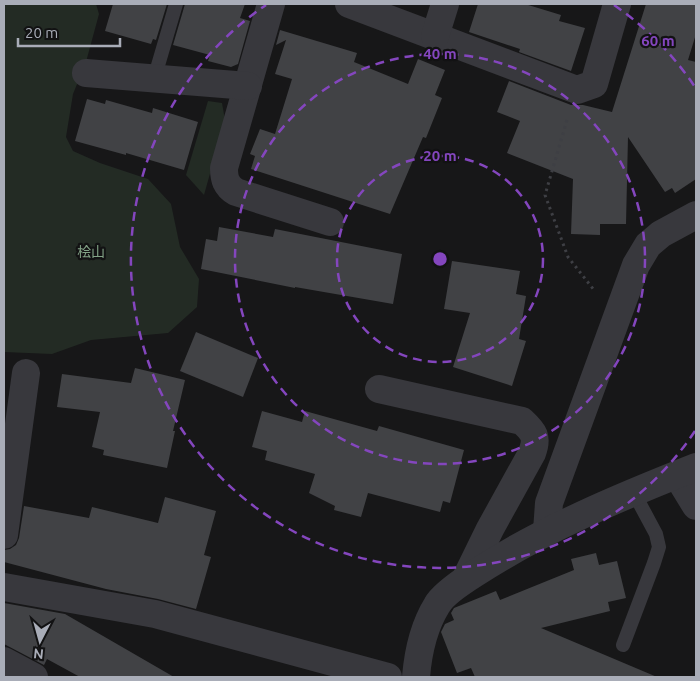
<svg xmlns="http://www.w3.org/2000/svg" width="700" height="681" viewBox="0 0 700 681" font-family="Ubuntu,'Noto Sans JP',sans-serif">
	<rect width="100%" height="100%" fill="#171718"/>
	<g fill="#232b24">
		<path d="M4 4H96L99 14 86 62 73 94 66 137 73 151 100 163 148 179 171 204 180 247 199 279 197 307 168 333 91 340 52 354 4 352Z"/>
		<path d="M208 101 222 103 225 120 204 195 186 175Z"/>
	</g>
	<g fill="#414245">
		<path d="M113 4H167L156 40 153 39 151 44 105 31Z"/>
		<path d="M185 4H245L240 18 250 21 238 64 231 67 208 61 210 55 173 45Z"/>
		<path d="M478 4H525L561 15 559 21 585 28 571 71 519 52 520 49 469 32Z"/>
		<path d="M646 4H696V34L688 60 696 62V179L675 193 672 188 665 192 628 137 626 224H600V235L571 234 573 179 507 153 520 121 497 112 509 81 571 105H583L612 112Z"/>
		<path d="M280 30 357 53 354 62 408 84 418 59 445 70 435 95 442 98 426 138 423 137 390 214 251 169 255 156 250 154 260 129 275 134 292 79 275 74 286 40 276 45Z"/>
		<path d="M87 99 105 104 106 100 152 113 153 108 198 122 184 170 126 153V155L75 141Z"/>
		<path d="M219 227 273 237 275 229 402 254 393 304 295 287V288L201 269 206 239 217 241Z"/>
		<path d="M452 261 520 271 516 294 526 296 519 339 526 341 512 386 453 367 470 313 444 309Z"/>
		<path d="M196 332 258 358 243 397 180 371Z"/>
		<path d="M135 368 185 380 173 431H175L167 468 103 455 104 450 92 447 100 412 57 407 62 374 131 383Z"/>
		<path d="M262 411 302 422 305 411 377 431 379 426 464 450 450 503 443 501 440 512 368 493 361 517 334 510 335 506 309 493 315 474 265 460 267 451 252 447Z"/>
		<path d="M165 497 216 511 204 555 211 557 196 609 158 599 106 589 4 562V550L10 549 16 545 19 538 24 506 89 518 92 507 158 523Z"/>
		<path d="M596 553 599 565 617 561 626 598 608 602 610 611 541 628 657 677H475L471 668 457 673 441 632 445 624 454 620 451 613 454 608 496 591 500 600 574 570 571 559Z"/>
		<path d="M4 603 65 614 174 677H80L47 659 44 665 4 644Z"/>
	</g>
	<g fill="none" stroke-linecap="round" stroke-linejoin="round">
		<path stroke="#3e3f44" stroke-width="3" stroke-dasharray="2.5 4" stroke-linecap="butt" d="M567 120 545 195 568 257 594 290"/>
		<g stroke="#38383d" stroke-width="14">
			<path d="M154 79 176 4"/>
			<path d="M623 645 654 563 659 547 656 534 634 493"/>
		</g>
		<g stroke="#38383d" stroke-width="28">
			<path d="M271 4 224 168C224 179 226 186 236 192L330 222"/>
			<path d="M349 4 577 90 594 84 617 4"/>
			<path d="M435 36 445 4"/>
			<path d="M86 73 248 86"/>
			<path d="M379 389 522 421C534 432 538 437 532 453L490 529 466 578"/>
			<path d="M677 475 696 506"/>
			<path d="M547 531 549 503 636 265 648 245 661 234 696 215"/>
			<path d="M4 535 26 373"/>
			<path d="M4 587 155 614 388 677"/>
			<path d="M4 661 34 677"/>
			<path d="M416 677C418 653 424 626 437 605 443 594 463 581 474 574 543 529 620 497 696 467"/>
		</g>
	</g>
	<g fill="none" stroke="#8446be" stroke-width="2.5" stroke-dasharray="9 6">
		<circle cx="440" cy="259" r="103"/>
		<circle cx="440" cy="259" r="205"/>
		<path d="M695 431A308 308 0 1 1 266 5M614 5A308 308 0 0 1 695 87"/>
	</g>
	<g text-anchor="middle" stroke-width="4.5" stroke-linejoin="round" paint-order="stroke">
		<g font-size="14" fill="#82a286" stroke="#121213">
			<text x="91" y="257">桧山</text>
		</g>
	</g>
	<circle cx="440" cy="259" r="8" fill="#8446be" stroke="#121213" stroke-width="2.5"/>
	<g font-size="15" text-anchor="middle" font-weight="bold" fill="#8446be" stroke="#121213" stroke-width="4.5" stroke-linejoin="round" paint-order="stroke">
		<text x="658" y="46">60 m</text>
		<text x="440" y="59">40 m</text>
		<text x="440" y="161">20 m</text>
	</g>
	<rect width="700" height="681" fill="none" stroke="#a9adb8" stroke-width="10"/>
	<g transform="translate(40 641) rotate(186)" stroke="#121213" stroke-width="4" paint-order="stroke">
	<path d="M0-4L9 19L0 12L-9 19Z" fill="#a9adb8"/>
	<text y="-8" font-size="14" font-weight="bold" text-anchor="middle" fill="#a9adb8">N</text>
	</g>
	<path d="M18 38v8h102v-8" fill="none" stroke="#a9adb8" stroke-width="2.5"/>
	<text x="25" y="38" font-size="15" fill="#a9adb8" stroke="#121213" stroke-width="4" paint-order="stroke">20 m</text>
</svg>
